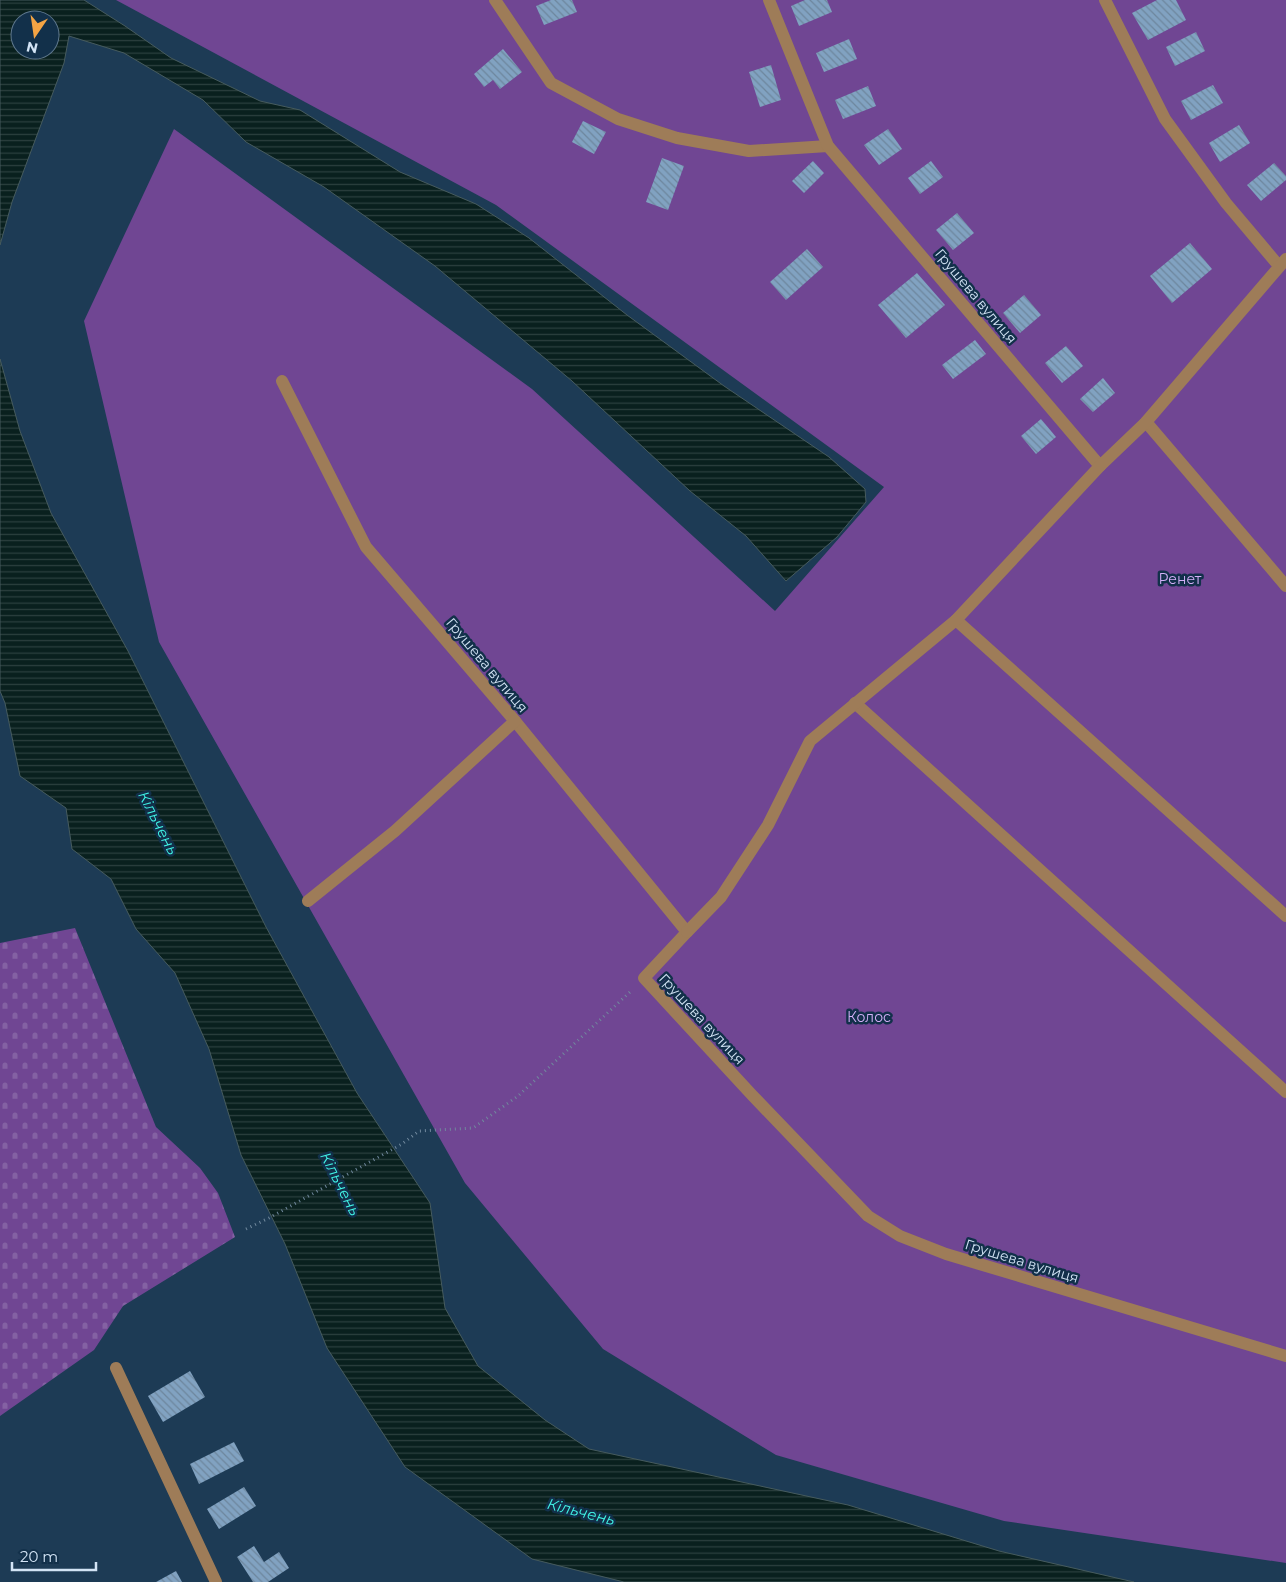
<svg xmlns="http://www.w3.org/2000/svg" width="1286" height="1582" viewBox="0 0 1286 1582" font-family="Montserrat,sans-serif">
	<defs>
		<pattern id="cemetery-stones" width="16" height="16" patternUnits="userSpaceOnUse" patternTransform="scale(1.25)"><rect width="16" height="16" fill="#704693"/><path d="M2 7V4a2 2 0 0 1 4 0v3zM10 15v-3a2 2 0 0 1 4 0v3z" fill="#8461a3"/></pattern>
		<pattern id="water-rules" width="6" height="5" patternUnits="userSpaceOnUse" patternTransform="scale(1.25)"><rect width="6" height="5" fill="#09201e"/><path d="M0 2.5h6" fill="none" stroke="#2c403f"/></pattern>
		<pattern id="building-back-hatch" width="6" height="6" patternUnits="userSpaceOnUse" patternTransform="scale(1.25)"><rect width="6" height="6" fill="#81a2c1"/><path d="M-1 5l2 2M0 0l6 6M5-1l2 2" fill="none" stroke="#6d869d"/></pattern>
	</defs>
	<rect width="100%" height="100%" fill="#1d3b55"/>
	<path fill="url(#cemetery-stones)" d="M75 928 156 1127 200 1168 218 1193 235 1237 123 1306 94 1350 0 1416V943Z"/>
	<path fill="#704693" d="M116 0H1286V1563L1004 1521 776 1455 603 1349 465 1183 159 642 84 321 174 129 532 389 775 611 884 487 496 205Z"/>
	<g fill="url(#water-rules)" stroke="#465b5e" fill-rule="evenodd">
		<path d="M0 0H84L125 26 171 58 260 101 300 110 400 172 476 204 529 238 627 315 724 386 829 457 865 489 866 502 837 537 786 581 746 536 690 491 572 381 435 266 324 187 246 142 203 100 124 53 69 36 64 63 12 202 0 245ZM20 20H50V50H20Z"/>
		<path d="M0 359 20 431 51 513 128 651 266 927 357 1093 430 1203 445 1308 478 1366 545 1420 589 1449 848 1505 999 1551 1134 1582H624L532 1559 405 1467 327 1348 285 1244 241 1155 209 1049 175 973 136 929 111 879 72 849 66 808 20 776 5 703 0 691Z"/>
	</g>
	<g fill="url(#building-back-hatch)">
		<path d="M551 0H572L577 12 544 25 536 6Z"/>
		<path d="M805 0H827L832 12 799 26 791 6Z"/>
		<path d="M1157 0H1176L1186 20 1148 40 1132 13Z"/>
		<path d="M1196 32 1205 51 1175 66 1166 47Z"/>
		<path d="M849 39 857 59 824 72 816 53Z"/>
		<path d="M503 49 522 72 500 89 493 80 484 87 474 74Z"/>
		<path d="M771 65 781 100 760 107 749 72Z"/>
		<path d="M1213 85 1223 103 1191 120 1181 101Z"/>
		<path d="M868 86 876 106 843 119 835 100Z"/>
		<path d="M583 121 606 132 594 154 572 142Z"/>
		<path d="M1239 125 1250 143 1220 162 1209 143Z"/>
		<path d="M888 129 902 149 879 165 864 145Z"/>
		<path d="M662 158 684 166 668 210 646 202Z"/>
		<path d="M813 161 824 173 804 193 792 181Z"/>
		<path d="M931 161 943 177 920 194 908 178Z"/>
		<path d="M1274 163 1286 176V180L1261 201 1247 185Z"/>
		<path d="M957 213 974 233 953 250 936 230Z"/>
		<path d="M1190 243 1212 269 1172 303 1150 276Z"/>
		<path d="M807 249 823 267 786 300 770 282Z"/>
		<path d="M917 273 945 305 906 338 878 305Z"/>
		<path d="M1024 295 1041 315 1020 333 1003 313Z"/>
		<path d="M975 340 986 354 953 379 942 365Z"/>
		<path d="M1066 346 1083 366 1062 383 1045 363Z"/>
		<path d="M1103 378 1115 393 1093 412 1080 399Z"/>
		<path d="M1041 419 1056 437 1036 454 1021 436Z"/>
		<path d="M190 1371 205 1397 163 1422 148 1396Z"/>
		<path d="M234 1442 244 1461 199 1484 190 1464Z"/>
		<path d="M244 1487 256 1506 219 1529 207 1509Z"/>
		<path d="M254 1546 264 1562 279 1552 289 1568 268 1582H253L237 1557Z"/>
		<path d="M176 1571 182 1582H156Z"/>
	</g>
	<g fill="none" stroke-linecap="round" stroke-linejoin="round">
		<path stroke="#71899e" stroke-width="3" stroke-dasharray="1 4" stroke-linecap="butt" d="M246 1229 269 1218 402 1144 419 1131 473 1128 518 1096 630 992"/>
		<g stroke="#9e7c58" stroke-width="12">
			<path d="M495 0 551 83 618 119 677 138 749 151 828 146"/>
			<path d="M769 0 828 146 1100 466"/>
			<path d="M1105 0 1165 119 1226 203 1279 266"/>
			<path d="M282 381 366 547 515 721 687 932 644 978 752 1095 868 1216 900 1236 946 1254 1286 1356"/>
			<path d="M1146 422 1286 586"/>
			<path d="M956 620 1286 916"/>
			<path d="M855 703 1286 1092"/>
			<path d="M308 901 395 831 515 721"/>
			<path d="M687 932 721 897 768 825 810 741 956 620 1100 466 1146 422 1286 259"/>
			<path d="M116 1368 216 1582"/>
		</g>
	</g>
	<g text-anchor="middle" stroke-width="5" stroke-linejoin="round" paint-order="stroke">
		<g font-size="14" fill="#d3e4f5" stroke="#12304a">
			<text transform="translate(976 296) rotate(50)" y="5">Грушева вулиця</text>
			<text transform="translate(487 665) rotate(50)" y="5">Грушева вулиця</text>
			<text transform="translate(702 1019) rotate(47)" y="5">Грушева вулиця</text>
			<text transform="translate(1022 1261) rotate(17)" y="5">Грушева вулиця</text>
		</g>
		<g font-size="14" fill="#d5b0f8" stroke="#12304a">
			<text x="1180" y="584">Ренет</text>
			<text x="869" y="1022">Колос</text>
		</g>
		<g font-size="15" font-style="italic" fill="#41f5e7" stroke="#12304a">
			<text transform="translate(158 823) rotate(63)" y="5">Кільчень</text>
			<text transform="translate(340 1184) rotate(63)" y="5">Кільчень</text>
			<text transform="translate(581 1512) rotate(14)" y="5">Кільчень</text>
		</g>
	</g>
	<g transform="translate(35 35) rotate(193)"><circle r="24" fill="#12304a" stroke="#5f788e"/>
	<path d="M0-4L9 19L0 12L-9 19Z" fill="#f4a444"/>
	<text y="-8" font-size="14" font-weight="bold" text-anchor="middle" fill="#d3e4f5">N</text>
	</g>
	<path d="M12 1562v8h84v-8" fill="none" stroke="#d3e4f5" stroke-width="2.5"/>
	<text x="20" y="1562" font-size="15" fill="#d3e4f5" stroke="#12304a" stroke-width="4" paint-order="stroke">20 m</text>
</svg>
